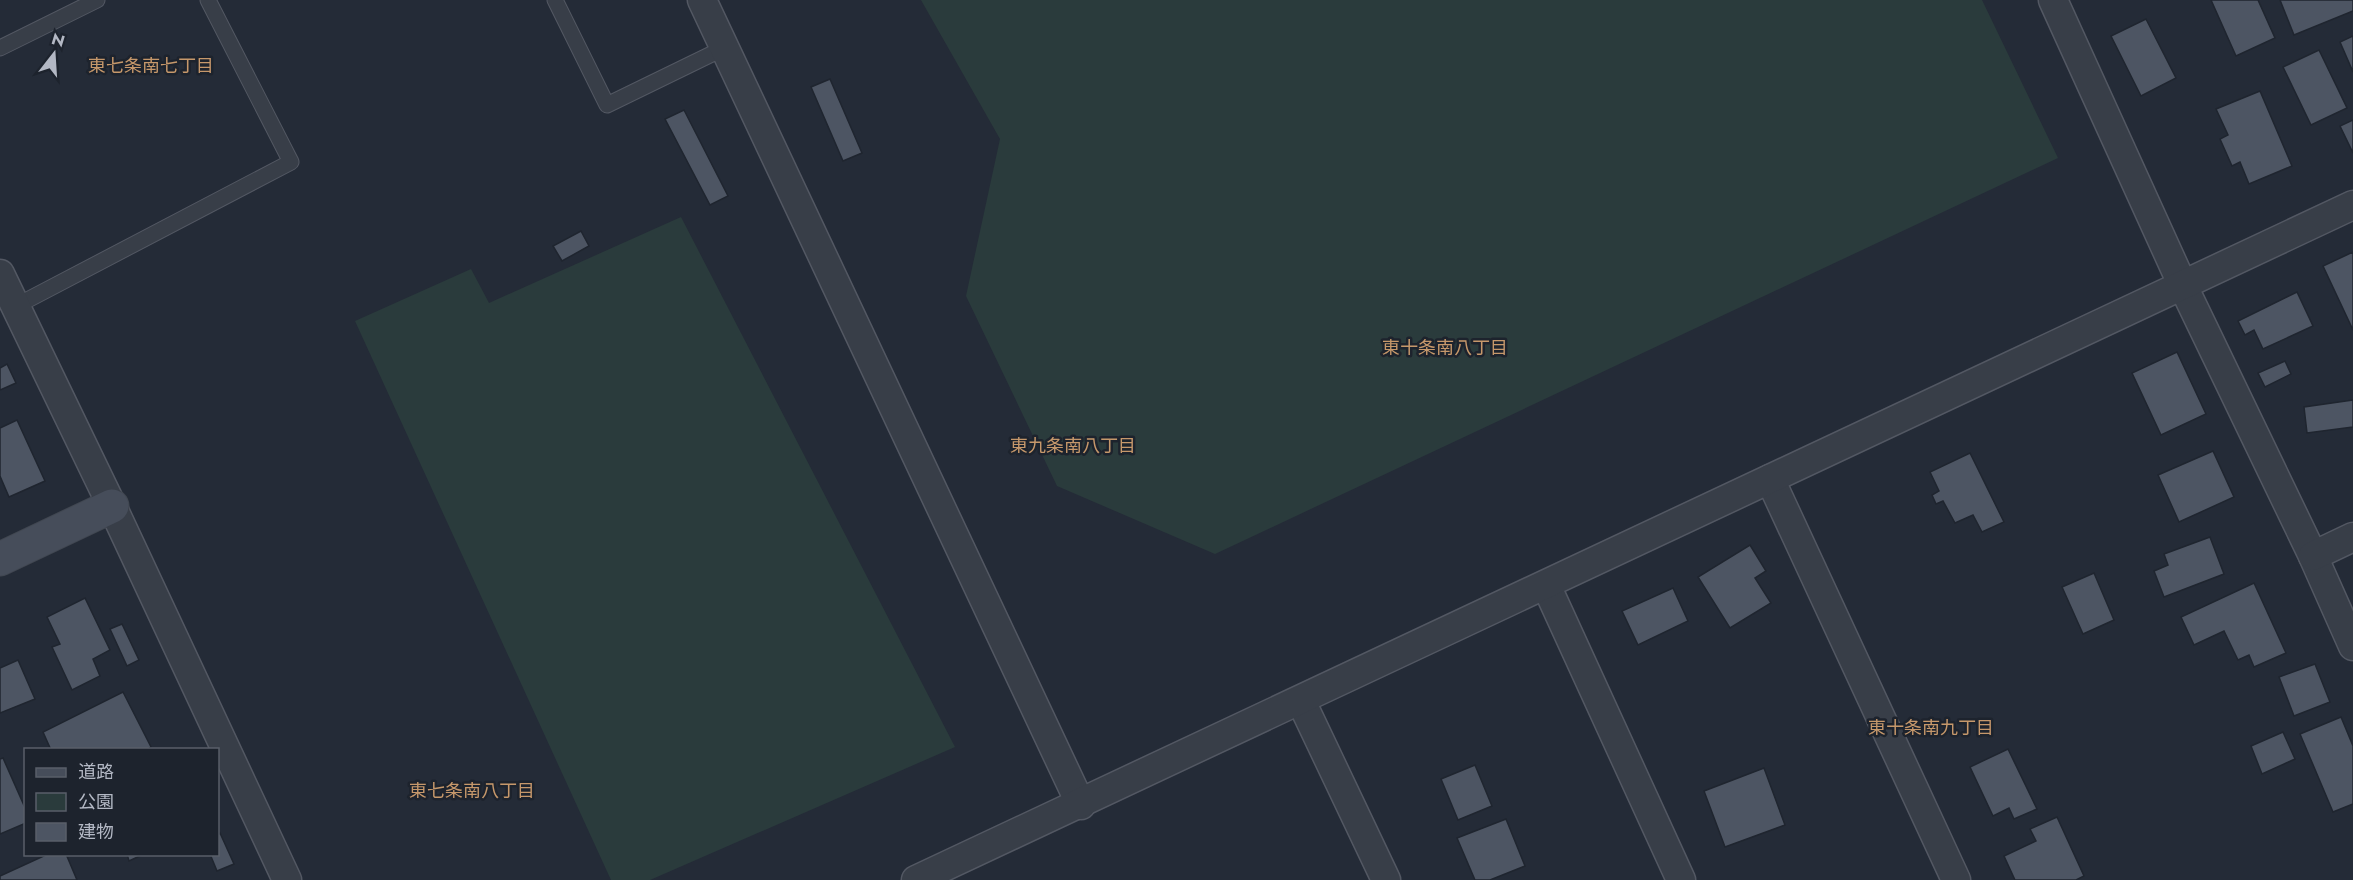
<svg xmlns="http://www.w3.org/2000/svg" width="2353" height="880" viewBox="0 0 2353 880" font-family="Jost,'Noto Sans JP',sans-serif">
	<rect width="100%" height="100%" fill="#242b37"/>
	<g fill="#2a3b3c">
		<path d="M921 0H1982L2058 158 1215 554 1057 486 966 296 1000 139Z"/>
		<path d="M681 217 955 747 650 880H611L355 321 471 269 489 303Z"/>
	</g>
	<g fill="#4d5563" stroke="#1f252f" stroke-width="1.5">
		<path d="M2211 0H2258L2275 38 2236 56Z"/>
		<path d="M2280 0H2353V11L2294 35Z"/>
		<path d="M2146 19 2176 78 2141 96 2111 36Z"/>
		<path d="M2353 36V72L2340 42Z"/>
		<path d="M2319 50 2347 108 2311 125 2283 67Z"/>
		<path d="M830 79 862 153 843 161 811 87Z"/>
		<path d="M2260 91 2292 166 2249 184 2240 162 2232 166 2220 139 2228 135 2216 109Z"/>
		<path d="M684 110 728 196 710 205 665 119Z"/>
		<path d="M2353 120V153L2340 126Z"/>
		<path d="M581 231 589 246 562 261 553 246Z"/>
		<path d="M2353 252V330L2323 266Z"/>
		<path d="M2297 292 2313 326 2263 349 2254 330 2245 335 2238 321Z"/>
		<path d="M2177 352 2206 414 2161 435 2132 373Z"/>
		<path d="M2285 361 2291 374 2265 387 2258 373Z"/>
		<path d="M7 364 16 383 0 390V368Z"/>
		<path d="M2353 400V427L2307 433 2304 407Z"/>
		<path d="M17 420 45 481 9 497 0 476V428Z"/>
		<path d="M2213 451 2234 497 2179 522 2158 475Z"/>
		<path d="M1970 453 2004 522 1982 532 1973 515 1955 523 1943 501 1936 504 1932 495 1939 491 1930 472Z"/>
		<path d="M2210 537 2224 574 2164 597 2154 571 2168 565 2164 554Z"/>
		<path d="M1750 545 1766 571 1755 578 1771 603 1730 628 1698 577Z"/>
		<path d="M2094 573 2114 620 2083 634 2062 587Z"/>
		<path d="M2254 583 2286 653 2254 667 2249 655 2238 660 2224 631 2194 645 2181 617Z"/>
		<path d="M1673 588 1688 621 1638 645 1622 611Z"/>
		<path d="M85 598 110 650 93 659 100 676 72 690 52 647 60 644 47 617Z"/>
		<path d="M122 624 139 660 127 666 110 629Z"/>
		<path d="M18 660 35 699 0 713V668Z"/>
		<path d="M2315 664 2330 702 2294 716 2279 677Z"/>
		<path d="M123 692 151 747 147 750H51L43 732Z"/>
		<path d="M2341 717 2353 746V804L2333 812 2300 734Z"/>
		<path d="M2283 732 2295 759 2262 774 2251 746Z"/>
		<path d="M2008 749 2037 809 2014 819 2009 808 1993 816 1970 767Z"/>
		<path d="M3 758 26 810V823L0 834V759Z"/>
		<path d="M1475 765 1492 806 1458 820 1441 779Z"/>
		<path d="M1764 768 1785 825 1725 847 1704 791Z"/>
		<path d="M2057 817 2084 876 2076 880H2015L2004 856 2036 841 2030 829Z"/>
		<path d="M1506 819 1525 866 1490 880H1475L1457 838Z"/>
		<path d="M220 833 234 864 217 871 210 854H218V835Z"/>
		<path d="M48 854H66L77 880H0V876Z"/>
		<path d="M127 854H144L129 861Z"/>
	</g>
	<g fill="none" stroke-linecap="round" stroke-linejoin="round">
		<g stroke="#535863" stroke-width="17">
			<g id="lane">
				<path d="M555 0 607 105 724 48"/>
				<path d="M0 48 97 0"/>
				<path d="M16 306 291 162 208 0"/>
			</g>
		</g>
		<g stroke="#535863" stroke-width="31">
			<g id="street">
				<path d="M702 0 1081 805"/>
				<path d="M2053 0 2183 286 2313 556 2353 646"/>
				<path d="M0 274 112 506 287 880"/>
				<path d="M1770 479 1956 880"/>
				<path d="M2313 556 2353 537"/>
				<path d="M1546 585 1681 880"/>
				<path d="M1301 701 1386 880"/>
				<path d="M916 880 2353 205"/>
			</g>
		</g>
		<g stroke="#414751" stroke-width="35">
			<path id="secondary" d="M0 559 112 506"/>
		</g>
		<use href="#lane" stroke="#383e48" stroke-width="15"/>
		<use href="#street" stroke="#383e48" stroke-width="28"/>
		<use href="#secondary" stroke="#464d5a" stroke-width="33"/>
	</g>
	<g text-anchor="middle" stroke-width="5" stroke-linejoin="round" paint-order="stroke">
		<g font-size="18" fill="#c6986b" stroke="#1d232d">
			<text x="151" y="72">東七条南七丁目</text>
			<text x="1445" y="354">東十条南八丁目</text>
			<text x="1073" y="452">東九条南八丁目</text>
			<text x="1931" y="734">東十条南九丁目</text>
			<text x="472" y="797">東七条南八丁目</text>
		</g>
	</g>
	<rect x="24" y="748" width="195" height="108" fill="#1d232d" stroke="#595f69" stroke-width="1.5"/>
	<rect x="36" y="768" width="30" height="9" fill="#464d5a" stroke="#595f69" stroke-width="1.5"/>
	<text x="78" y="778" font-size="18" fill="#b3b8c4">道路</text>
	<rect x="36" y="793" width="30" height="18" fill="#2a3b3c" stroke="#595f69" stroke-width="1.5"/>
	<text x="78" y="808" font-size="18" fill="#b3b8c4">公園</text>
	<rect x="36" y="823" width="30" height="18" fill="#4d5563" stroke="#595f69" stroke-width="1.5"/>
	<text x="78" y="838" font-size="18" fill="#b3b8c4">建物</text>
	<g transform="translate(54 54) rotate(17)" stroke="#1d232d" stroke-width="4.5" paint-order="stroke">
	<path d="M0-4.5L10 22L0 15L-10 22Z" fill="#b3b8c4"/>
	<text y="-9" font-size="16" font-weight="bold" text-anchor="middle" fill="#b3b8c4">N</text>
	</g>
</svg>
